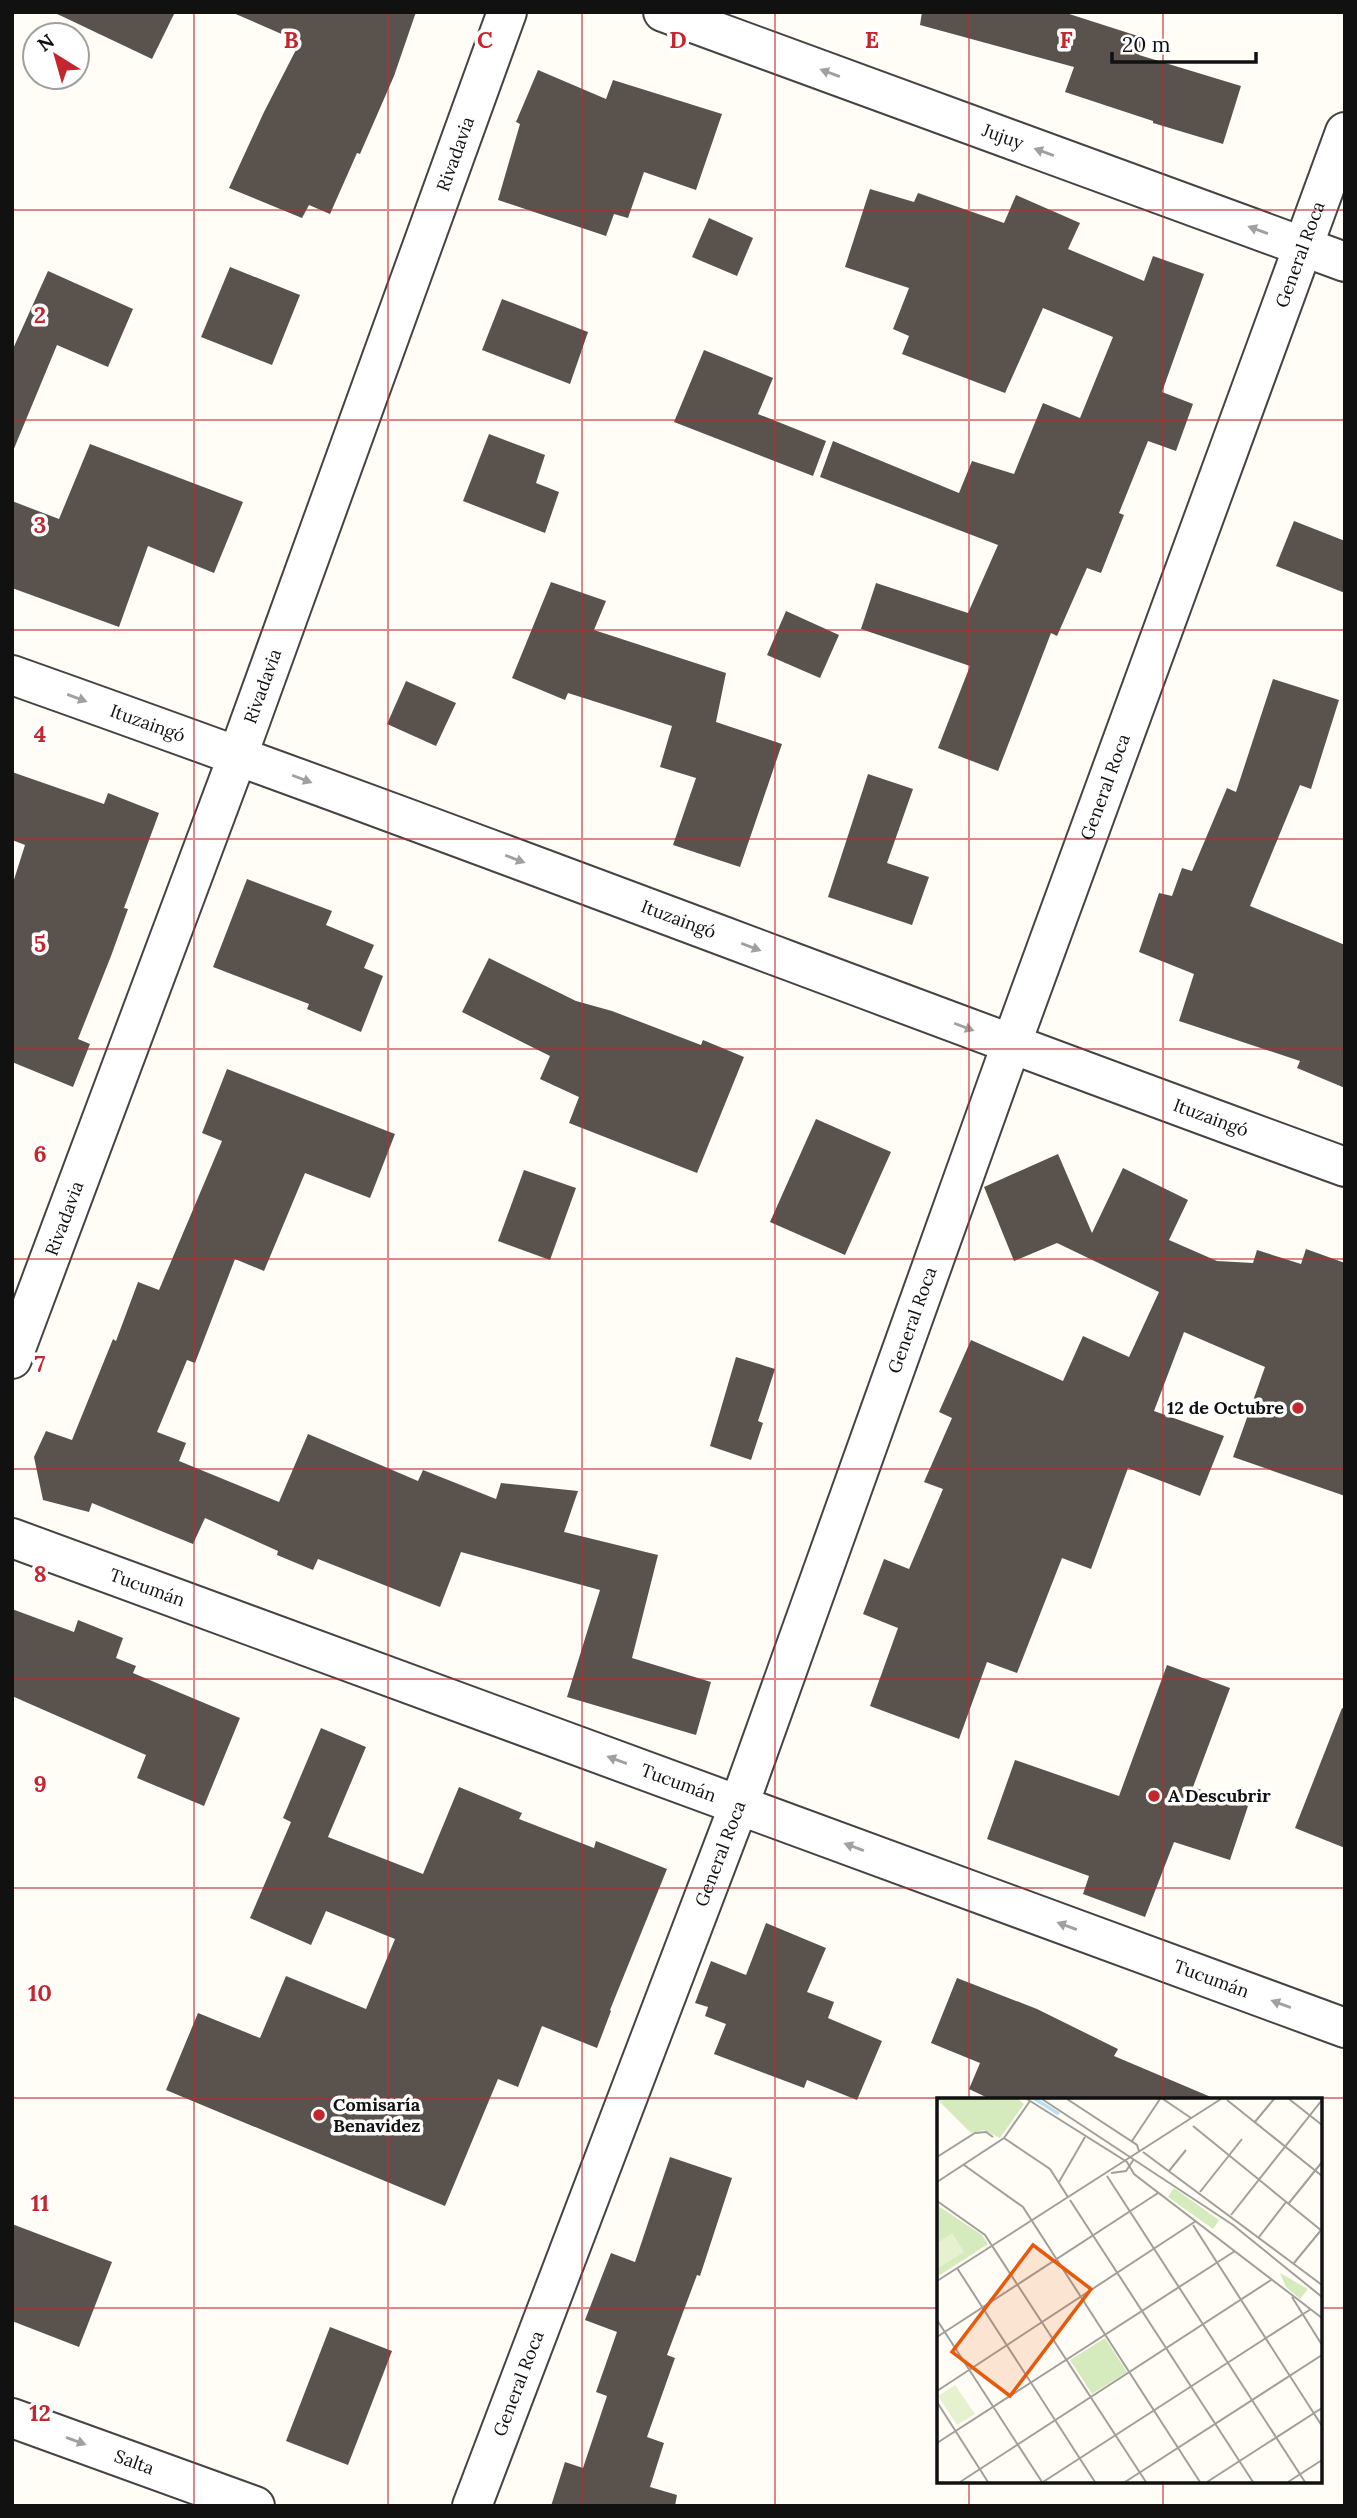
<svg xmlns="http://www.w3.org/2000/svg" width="1357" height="2518" viewBox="0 0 1357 2518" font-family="Lora,serif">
	<rect width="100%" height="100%" fill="#fffdf5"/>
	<g fill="#5a524d">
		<path d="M53 12H175L152 59Z"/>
		<path d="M231 12H416L394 76 360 154 357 153 330 214 309 205 302 218 229 188 264 112 300 42Z"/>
		<path d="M922 12H1063L1144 38 1139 55 1241 86 1223 144 1153 123V121L1065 92 1074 67 920 25Z"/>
		<path d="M538 70 606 99 613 80 722 114 696 190 644 172 628 218 614 214 606 236 498 200 520 124 516 122Z"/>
		<path d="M870 189 914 202 918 193 1004 223 1016 195 1080 223 1068 249 1144 281 1153 256 1204 274 1162 392 1193 404 1176 451 1148 441 1119 513 1124 515 1101 573 1087 568 1057 636 1051 633 998 771 938 748 970 666 861 629 876 583 968 613 998 545 820 477 833 441 959 493 972 461 1014 474 1043 403 1080 418 1113 337 1043 308 1005 393 902 354 909 336 893 329 909 288 845 267Z"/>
		<path d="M709 218 753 238 737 276 692 257Z"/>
		<path d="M230 267 300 295 272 365 201 337Z"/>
		<path d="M48 271 133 309 108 367 57 345 13 451 12 351Z"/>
		<path d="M502 299 588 332 570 384 482 350Z"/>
		<path d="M704 350 773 378 758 414 826 441 813 476 674 422Z"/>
		<path d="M489 434 545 455 536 483 559 492 545 533 463 501Z"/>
		<path d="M90 444 243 502 214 573 148 546 119 627 12 588V501L59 519Z"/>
		<path d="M1294 521 1345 541V593L1276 566Z"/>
		<path d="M551 582 606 601 594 630 726 673 716 722 782 744 740 867 673 845 696 778 660 767 672 726 568 693 565 700 512 678Z"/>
		<path d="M786 611 839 635 820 678 767 655Z"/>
		<path d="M1273 679 1339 700 1311 789 1300 785 1250 906 1345 945V1088L1297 1068 1300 1061 1179 1021 1194 974 1139 952 1159 893 1172 896 1182 868 1192 871 1227 788 1236 792Z"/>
		<path d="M406 681 456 703 436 746 387 724Z"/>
		<path d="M12 772 104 804 108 793 159 813 124 908 128 909 111 956 78 1039 90 1044 73 1087 12 1062V886L25 845 12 840Z"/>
		<path d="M868 774 913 789 887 863 929 877 912 925 828 897Z"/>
		<path d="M247 879 332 911 326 925 374 945 364 968 383 976 361 1032 307 1009 309 1004 213 967Z"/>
		<path d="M489 958 576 1001 612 1011 701 1045 703 1040 744 1057 697 1173 569 1123 579 1097 540 1079 550 1056 462 1012Z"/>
		<path d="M227 1069 395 1134 370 1198 305 1173 264 1271 235 1259 195 1363 187 1360 157 1432 186 1443 179 1461 279 1502 308 1434 418 1481 423 1470 496 1499 501 1483 578 1491 564 1532 658 1555 632 1658 711 1682 696 1735 567 1697 600 1590 461 1552 440 1607 318 1559 313 1570 277 1555 278 1551 205 1518 193 1544 92 1503 89 1512 43 1500 34 1457 46 1431 72 1440 113 1339 116 1341 138 1282 159 1290 222 1141 202 1133Z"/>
		<path d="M816 1119 891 1152 845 1255 770 1222Z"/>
		<path d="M1058 1154 1092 1233 1123 1168 1188 1200 1169 1240 1217 1261 1253 1263 1257 1250 1301 1264 1306 1249 1345 1263V1496L1233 1457 1265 1367 1184 1332 1154 1411 1224 1436 1200 1496 1128 1468 1091 1569 1062 1558 1017 1673 987 1662 959 1739 870 1706 898 1628 863 1614 884 1559 909 1569 943 1489 924 1482 952 1418 939 1412 971 1340 1063 1381 1083 1336 1129 1357 1159 1292 1057 1243 1014 1261 984 1187Z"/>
		<path d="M524 1170 576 1188 550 1260 498 1241Z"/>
		<path d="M736 1357 775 1369 758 1421 763 1423 751 1460 710 1446Z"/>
		<path d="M12 1609 74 1632 78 1620 123 1638 116 1658 136 1666 133 1673 240 1718 204 1806 137 1778 146 1755 12 1696Z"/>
		<path d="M1167 1665 1230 1688 1193 1787 1248 1806 1230 1860 1174 1842 1145 1917 1083 1894 1089 1876 987 1839 1015 1760 1119 1796Z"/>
		<path d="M1342 1708 1345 1709V1848L1295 1828Z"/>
		<path d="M321 1728 366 1747 328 1837 423 1874 459 1787 522 1813 519 1819 594 1848 596 1841 667 1869 610 2010 611 2011 597 2048 542 2026 518 2087 498 2079 445 2206 166 2090 198 2013 260 2038 286 1976 366 2009 395 1939 326 1911 311 1945 250 1918 291 1822 283 1818Z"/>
		<path d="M766 1923 826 1948 807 1992 834 2002 828 2018 882 2041 857 2100 807 2080 804 2088 714 2054 726 2024 705 2016 708 2007 695 2003 711 1961 746 1975Z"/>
		<path d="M957 1978 1037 2009 1118 2049 1114 2056 1218 2100H992L969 2089 980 2063 931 2043Z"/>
		<path d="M670 2157 732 2178 700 2276 697 2275 667 2355 675 2358 647 2437 664 2443 650 2487 677 2495 675 2506H551L565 2462 583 2468 607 2396 596 2392 617 2332 585 2320 611 2253 635 2262Z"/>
		<path d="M12 2224 112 2262 79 2347 12 2321Z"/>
		<path d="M330 2327 392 2351 348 2465 286 2441Z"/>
	</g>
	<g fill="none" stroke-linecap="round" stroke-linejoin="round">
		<g stroke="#444" stroke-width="42">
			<g id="minor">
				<path id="s1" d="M663 12 1345 262"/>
				<path id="s2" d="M12 675C458 833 900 1005 1345 1167"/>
				<path id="s3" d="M12 1359 238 755 507 12"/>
				<path id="s4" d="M12 1538 1345 2028"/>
				<path id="s5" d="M12 2418 255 2506"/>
				<path id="s6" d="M472 2506 739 1805 1011 1045 1345 132"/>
			</g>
		</g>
		<use href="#minor" stroke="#fff" stroke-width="38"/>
	</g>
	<defs><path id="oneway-solid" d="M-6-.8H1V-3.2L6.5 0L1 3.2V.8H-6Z" transform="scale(1.75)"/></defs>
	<g fill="#a0a0a0">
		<use href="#oneway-solid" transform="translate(830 73) rotate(-160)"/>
		<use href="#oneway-solid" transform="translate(1044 152) rotate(-160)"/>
		<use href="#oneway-solid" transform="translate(1258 230) rotate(-160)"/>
		<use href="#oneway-solid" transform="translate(77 698) rotate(20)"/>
		<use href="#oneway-solid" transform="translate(302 779) rotate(21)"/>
		<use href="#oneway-solid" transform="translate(515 859) rotate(21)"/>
		<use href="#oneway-solid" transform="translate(751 947) rotate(21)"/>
		<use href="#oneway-solid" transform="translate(964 1027) rotate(21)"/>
		<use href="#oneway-solid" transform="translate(617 1760) rotate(-160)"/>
		<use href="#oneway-solid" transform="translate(854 1847) rotate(-160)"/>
		<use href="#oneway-solid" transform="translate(1067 1926) rotate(-160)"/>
		<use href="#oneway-solid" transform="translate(1281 2004) rotate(-160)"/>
		<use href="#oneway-solid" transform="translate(76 2441) rotate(20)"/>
	</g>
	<path fill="none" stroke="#c4262e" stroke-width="2" stroke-opacity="0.55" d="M194 12V2506M388 12V2506M582 12V2506M775 12V2506M969 12V2100M1163 12V2100M12 210H1345M12 420H1345M12 630H1345M12 839H1345M12 1049H1345M12 1259H1345M12 1469H1345M12 1679H1345M12 1888H1345M12 2098H1345M12 2308H939M1320 2308H1345M969 2481V2506M1163 2481V2506"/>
	<g fill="#c4262e" stroke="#fff" stroke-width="2.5">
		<circle cx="1298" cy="1408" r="7"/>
		<circle cx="1154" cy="1796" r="7"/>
		<circle cx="319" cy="2115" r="7"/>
	</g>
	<g text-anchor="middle" stroke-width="7" stroke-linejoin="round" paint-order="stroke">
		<g font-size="18" fill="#111" stroke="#fff">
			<text dy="6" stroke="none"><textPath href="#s1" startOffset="362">Jujuy</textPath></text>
			<text dy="6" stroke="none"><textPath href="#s3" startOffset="1284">Rivadavia</textPath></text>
			<text dy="6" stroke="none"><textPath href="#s6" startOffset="2399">General Roca</textPath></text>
			<text dy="6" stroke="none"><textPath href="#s3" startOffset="718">Rivadavia</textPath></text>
			<text dy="6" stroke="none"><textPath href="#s2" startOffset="144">Ituzaingó</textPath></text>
			<text dy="6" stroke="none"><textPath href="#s6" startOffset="1832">General Roca</textPath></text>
			<text dy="6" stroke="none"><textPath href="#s2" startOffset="710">Ituzaingó</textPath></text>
			<text dy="6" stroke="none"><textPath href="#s2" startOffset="1278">Ituzaingó</textPath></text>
			<text dy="6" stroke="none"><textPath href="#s3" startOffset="150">Rivadavia</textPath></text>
			<text dy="6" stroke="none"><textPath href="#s6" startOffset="1265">General Roca</textPath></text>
			<text dy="6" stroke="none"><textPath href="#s4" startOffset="144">Tucumán</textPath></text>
			<text dy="6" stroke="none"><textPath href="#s4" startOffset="710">Tucumán</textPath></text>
			<text dy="6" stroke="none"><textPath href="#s6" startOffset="698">General Roca</textPath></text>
			<text dy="6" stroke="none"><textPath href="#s4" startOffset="1278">Tucumán</textPath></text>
			<text dy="6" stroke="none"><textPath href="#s6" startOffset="131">General Roca</textPath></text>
			<text dy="6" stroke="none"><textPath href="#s5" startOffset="130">Salta</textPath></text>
		</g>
		<g font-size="18" font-weight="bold" fill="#111" stroke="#fff" text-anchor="start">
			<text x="1284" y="1414" text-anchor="end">12 de Octubre</text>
			<text x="1168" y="1802">A Descubrir</text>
			<text x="333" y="2111">Comisaría<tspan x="333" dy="21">Benavidez</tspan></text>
		</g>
	</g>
	<g transform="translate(937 2098)">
		<rect width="385" height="385" fill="#fffdf5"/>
		<path d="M0 1H81L87 6 63 40 47 32 34 35ZM237 90 282 122 276 131 231 99ZM0 107 45 137 51 146 0 179ZM343 175 371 191 363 201 349 189ZM168 240 190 274 155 296 133 262Z" fill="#d5ebbd"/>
		<path d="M15 135 27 154 0 171V145ZM18 287 38 316 20 327 1 298Z" fill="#e6f2cf"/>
		<path fill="none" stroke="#b9e0f7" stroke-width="3.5" d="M98 1 122 16"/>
		<path fill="none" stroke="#a09f9a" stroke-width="2" d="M90 1 190 64 197 76 385 220M105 1 296 127 385 199M130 1 200 47 202 53M226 1 254 20M352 1 385 27M290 2 385 78M317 25 337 1M256 28 385 133M67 40 113 71 131 99M195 43 223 1M206 54 385 187M0 59 38 35 49 34 56 39M27 67 86 109 263 384M232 73 249 52M174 75 189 73 197 61M170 78 368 384M0 84 67 40 93 3M122 84 148 39M263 94 305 41M133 102 316 384M0 103 48 137 209 384M352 105 385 64M294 117 385 2M256 127 385 328M322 139 349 104M357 165 385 131M20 170 158 384M0 183 284 1M355 199 385 247M0 222 105 384M0 239 221 95M0 293 259 123M0 304 51 384M0 345 298 153M23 384 334 182M106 384 374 211M188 384 385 257M270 384 385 310M351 384 385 362"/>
		<path fill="#e8590c" fill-opacity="0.15" stroke="#e8590c" stroke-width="3.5" d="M96 147 154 191 73 298 15 254Z"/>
		<rect width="385" height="385" fill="none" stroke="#111" stroke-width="3.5"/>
	</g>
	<g font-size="23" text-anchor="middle" font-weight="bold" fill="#c4262e" stroke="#fff" stroke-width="7" stroke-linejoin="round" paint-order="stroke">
		<text x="291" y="48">B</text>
		<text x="485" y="48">C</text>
		<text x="678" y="48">D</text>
		<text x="872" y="48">E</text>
		<text x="1066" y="48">F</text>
		<text x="40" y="323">2</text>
		<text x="40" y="533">3</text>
		<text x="40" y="742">4</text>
		<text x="40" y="952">5</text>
		<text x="40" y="1162">6</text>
		<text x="40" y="1372">7</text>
		<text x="40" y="1582">8</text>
		<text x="40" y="1792">9</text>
		<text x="40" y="2001">10</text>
		<text x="40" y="2211">11</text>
		<text x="40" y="2421">12</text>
	</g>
	<rect width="1357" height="2518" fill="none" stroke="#111111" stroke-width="28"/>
	<g transform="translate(56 56) rotate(323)"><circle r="33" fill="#ffffff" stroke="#a0a0a0" stroke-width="2"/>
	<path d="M0-5L12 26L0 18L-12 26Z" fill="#c4262e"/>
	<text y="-10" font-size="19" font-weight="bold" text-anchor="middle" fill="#111111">N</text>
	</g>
	<path d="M1112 52v10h144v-10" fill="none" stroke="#111111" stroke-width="3.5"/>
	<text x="1122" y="52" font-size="21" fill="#111111" stroke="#ffffff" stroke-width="5" paint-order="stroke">20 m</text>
</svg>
